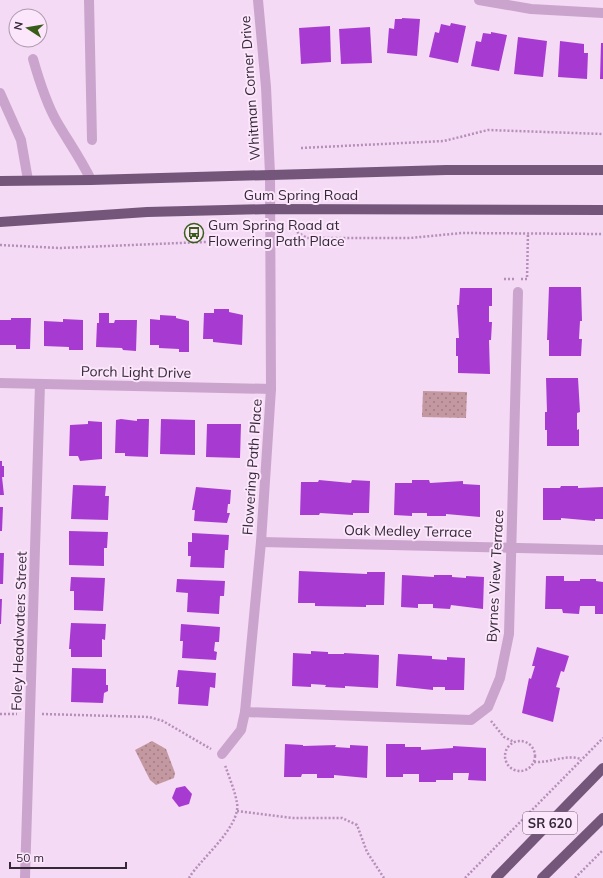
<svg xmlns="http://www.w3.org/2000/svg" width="603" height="878" viewBox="0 0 603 878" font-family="Mulish,sans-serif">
	<defs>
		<pattern id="park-dots" width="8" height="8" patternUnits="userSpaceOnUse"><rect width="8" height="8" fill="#c498a0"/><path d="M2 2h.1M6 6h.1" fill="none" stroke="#a07c83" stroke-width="1.8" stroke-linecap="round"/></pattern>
	</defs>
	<rect width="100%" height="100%" fill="#f4daf4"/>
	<g fill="url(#park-dots)">
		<path d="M423 391 467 392 466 418 422 417Z"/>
		<path d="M152 741 166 749 175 773 174 778 156 785 150 780 135 750Z"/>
	</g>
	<g fill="#a73bd1">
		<path d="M402 18 420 19 417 56 387 53 389 28 394 29 395 19H402Z"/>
		<path d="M451 23 466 26 458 63 429 57 435 32 439 33 441 24 450 26Z"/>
		<path d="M330 26 331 62 301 64 299 28Z"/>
		<path d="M370 27 372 63 341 64 339 29Z"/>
		<path d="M491 32 507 35 499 71 471 66 476 41 481 42 483 33 491 34Z"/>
		<path d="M518 37 547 41 543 77 514 74Z"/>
		<path d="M560 41 584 44V53H588L587 79 558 77Z"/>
		<path d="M601 43H603V79H600Z"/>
		<path d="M549 287H581L582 321H580L579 339H582L581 356H549V340H547Z"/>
		<path d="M460 288H492V306H489V322H492L491 340H489L490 374 458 373V356H456V338H459L457 305H459Z"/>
		<path d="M214 309H229V312L243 315 242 345 213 342V339H203L204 313H214Z"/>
		<path d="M99 313H109V323H114L115 320H137L136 351 123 350 122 348 96 347 97 323H99Z"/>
		<path d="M160 315 176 316V318L189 321V352H179V349L159 348V345H150V319L160 320Z"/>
		<path d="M11 318H31L30 349H16V345H0V320H11Z"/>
		<path d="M63 319 83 320V350H69V347L44 346V321L63 322Z"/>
		<path d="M546 378H578L580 412 577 413V430L579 429V446H547V430H545V412H547Z"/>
		<path d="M121 419 137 421V419H149L148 457 125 456V453H115L116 420Z"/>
		<path d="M161 419 195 420V455L160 454Z"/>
		<path d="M88 421 102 422V459L80 461 78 456H69L70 425 88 424Z"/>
		<path d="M207 424H241L240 458 206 457Z"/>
		<path d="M0 461H2V466H4V477H2L4 495H0Z"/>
		<path d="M319 480 351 483 352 480 370 481 369 513H353V515L320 513 319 515H300L301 482H318Z"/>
		<path d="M412 480H429L430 483 463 481V484L480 485V517L446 514V516H427V513H412V516L394 515 395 483H412Z"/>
		<path d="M73 485 106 486 105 496H109L108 520 71 519Z"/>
		<path d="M561 486H578V488L603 487V519H595V521L561 518V520H543V488H560Z"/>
		<path d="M196 487 231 490 230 504H228L227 513H230L227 523 194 521 195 510H192Z"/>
		<path d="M0 507H3L2 531H0Z"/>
		<path d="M69 531 108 532 107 548H104V566L69 565Z"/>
		<path d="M192 533 229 535 228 550H225L224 568 190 567 191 556H188V542H192Z"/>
		<path d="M0 553H4L3 584H0Z"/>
		<path d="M299 571 367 574V572H385L384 605H366V607L315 606V603H298Z"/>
		<path d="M402 575 434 577V575H452V577L466 578V576L484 577 483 609 451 605 450 609 433 608V604H418V608L401 607Z"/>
		<path d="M546 576H564V581H580V579H596V581L603 582V614H595V606H580L579 614 563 613 562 609H545Z"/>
		<path d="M71 577 105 578 103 611 74 610V591H70Z"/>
		<path d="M177 579 225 581 224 596H220L219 614 187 612 188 593 176 592Z"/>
		<path d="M0 599H2L1 624H0Z"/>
		<path d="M71 623 106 624 105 640 102 639V657H71V649H69Z"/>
		<path d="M181 624 220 627 219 642H215L214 651 217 652 216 660 182 658 183 641H180Z"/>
		<path d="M537 647 569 656 564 672 561 671 556 687 560 688 553 722 522 713 529 678 531 679 535 666H532Z"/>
		<path d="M311 651 328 652V654H344V653L379 655 378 688 345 686V688L325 687 326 685 311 684V687L292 686 293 653 311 654Z"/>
		<path d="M398 654 432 656V659L447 660V657L465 658 464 690H445V687H433V690L396 686Z"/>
		<path d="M72 668 106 669V685H108V691L104 693 103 703 71 702Z"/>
		<path d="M178 670 216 673 215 688 210 687 208 706 178 704 179 687H176Z"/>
		<path d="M285 744 303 745V746L336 745 335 747 350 748V745L368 746 367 778 334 775V778H317V774H302L301 777H284Z"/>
		<path d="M386 744H405V747H421V750L453 748V746L486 748V781L468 780 469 773H453V780H436V782H419V774H403V777H386Z"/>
		<path d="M185 786 192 794 189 804 179 807 172 798 176 788Z"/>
	</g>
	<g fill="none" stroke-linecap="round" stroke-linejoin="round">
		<g stroke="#b58eb9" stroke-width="2.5" stroke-dasharray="2 2" stroke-linecap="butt">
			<path d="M301 148 444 141 488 130 603 134"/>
			<path d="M297 232 307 238H410L462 233 603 234"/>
			<path d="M0 245 60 248 229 241 243 242"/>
			<path d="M504 279H516"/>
			<path d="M521 279H527L528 233"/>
			<path d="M0 714H17"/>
			<path d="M42 714 149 717 163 721 211 749"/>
			<path d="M491 721 504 737 514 742"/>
			<circle cx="520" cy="756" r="15"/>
			<path d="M534 762C551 763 565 754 581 759"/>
			<path d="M237 811 292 818H342L357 825 367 852 384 878"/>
			<path d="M189 878C200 859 241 827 237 803 235 791 229 777 225 765"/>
			<path d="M465 878 603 738"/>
			<path d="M575 878 603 850"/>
		</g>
		<g stroke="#caa4cd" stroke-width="10">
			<path d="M89 0 92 140"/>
			<path d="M479 0 531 9 603 13"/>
			<path d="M33 59C39 80 46 103 57 122 68 141 81 159 91 180"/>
			<path d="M0 93 21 140 28 180"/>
			<path d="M0 383 271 389"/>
			<path d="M261 542 603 550"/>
			<path d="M245 712 471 720 488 707 500 678 509 634 518 292"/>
			<path d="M222 754 241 730 245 712 261 542 271 389 270 174 266 87 258 0"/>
			<path d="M25 878 40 384"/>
		</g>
		<g stroke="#74567b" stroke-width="10">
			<path d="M0 181 91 180 446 170H603"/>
			<path d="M0 222 147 212 270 209 603 210"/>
			<path d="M496 878 603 768"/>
			<path d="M542 878 603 818"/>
		</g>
	</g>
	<defs>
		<g id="bus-ring" transform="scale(1)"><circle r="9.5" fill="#fbe6fb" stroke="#385d18" stroke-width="1.5"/><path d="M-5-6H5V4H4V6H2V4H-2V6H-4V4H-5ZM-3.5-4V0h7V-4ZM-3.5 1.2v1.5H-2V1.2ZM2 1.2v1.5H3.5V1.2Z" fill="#385d18"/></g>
	</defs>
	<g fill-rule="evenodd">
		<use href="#bus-ring" x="194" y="233"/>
	</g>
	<g text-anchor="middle" stroke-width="4" stroke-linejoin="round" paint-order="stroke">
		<rect fill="#fbe6fb" stroke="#706072" stroke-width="1" x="523" y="812" width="54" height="22" rx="3"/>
		<g font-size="13" font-weight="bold" fill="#342738">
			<text x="550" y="828">SR 620</text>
		</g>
		<g font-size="14" fill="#342738" stroke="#fbe6fb">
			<text transform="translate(250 88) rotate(-94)" y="5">Whitman Corner Drive</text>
			<text x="301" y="200">Gum Spring Road</text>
			<text transform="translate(136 372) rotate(1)" y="5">Porch Light Drive</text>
			<text transform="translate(252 467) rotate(-86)" y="5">Flowering Path Place</text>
			<text transform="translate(408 531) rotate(1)" y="5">Oak Medley Terrace</text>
			<text transform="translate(495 576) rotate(-87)" y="5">Byrnes View Terrace</text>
			<text transform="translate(19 631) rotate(-88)" y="5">Foley Headwaters Street</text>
		</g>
		<g font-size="14" fill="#342738" stroke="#fbe6fb" text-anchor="start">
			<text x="208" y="230">Gum Spring Road at<tspan x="208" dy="16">Flowering Path Place</tspan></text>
		</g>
	</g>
	<g transform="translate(28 28) rotate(282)"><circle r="19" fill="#fbe6fb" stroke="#ab9aad"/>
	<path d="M0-3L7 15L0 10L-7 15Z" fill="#385d18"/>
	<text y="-6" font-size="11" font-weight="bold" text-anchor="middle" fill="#342738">N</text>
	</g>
	<path d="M10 862v6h116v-6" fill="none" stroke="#342738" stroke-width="2"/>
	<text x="16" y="862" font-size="12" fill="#342738" stroke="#fbe6fb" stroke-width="3" paint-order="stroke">50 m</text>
</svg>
